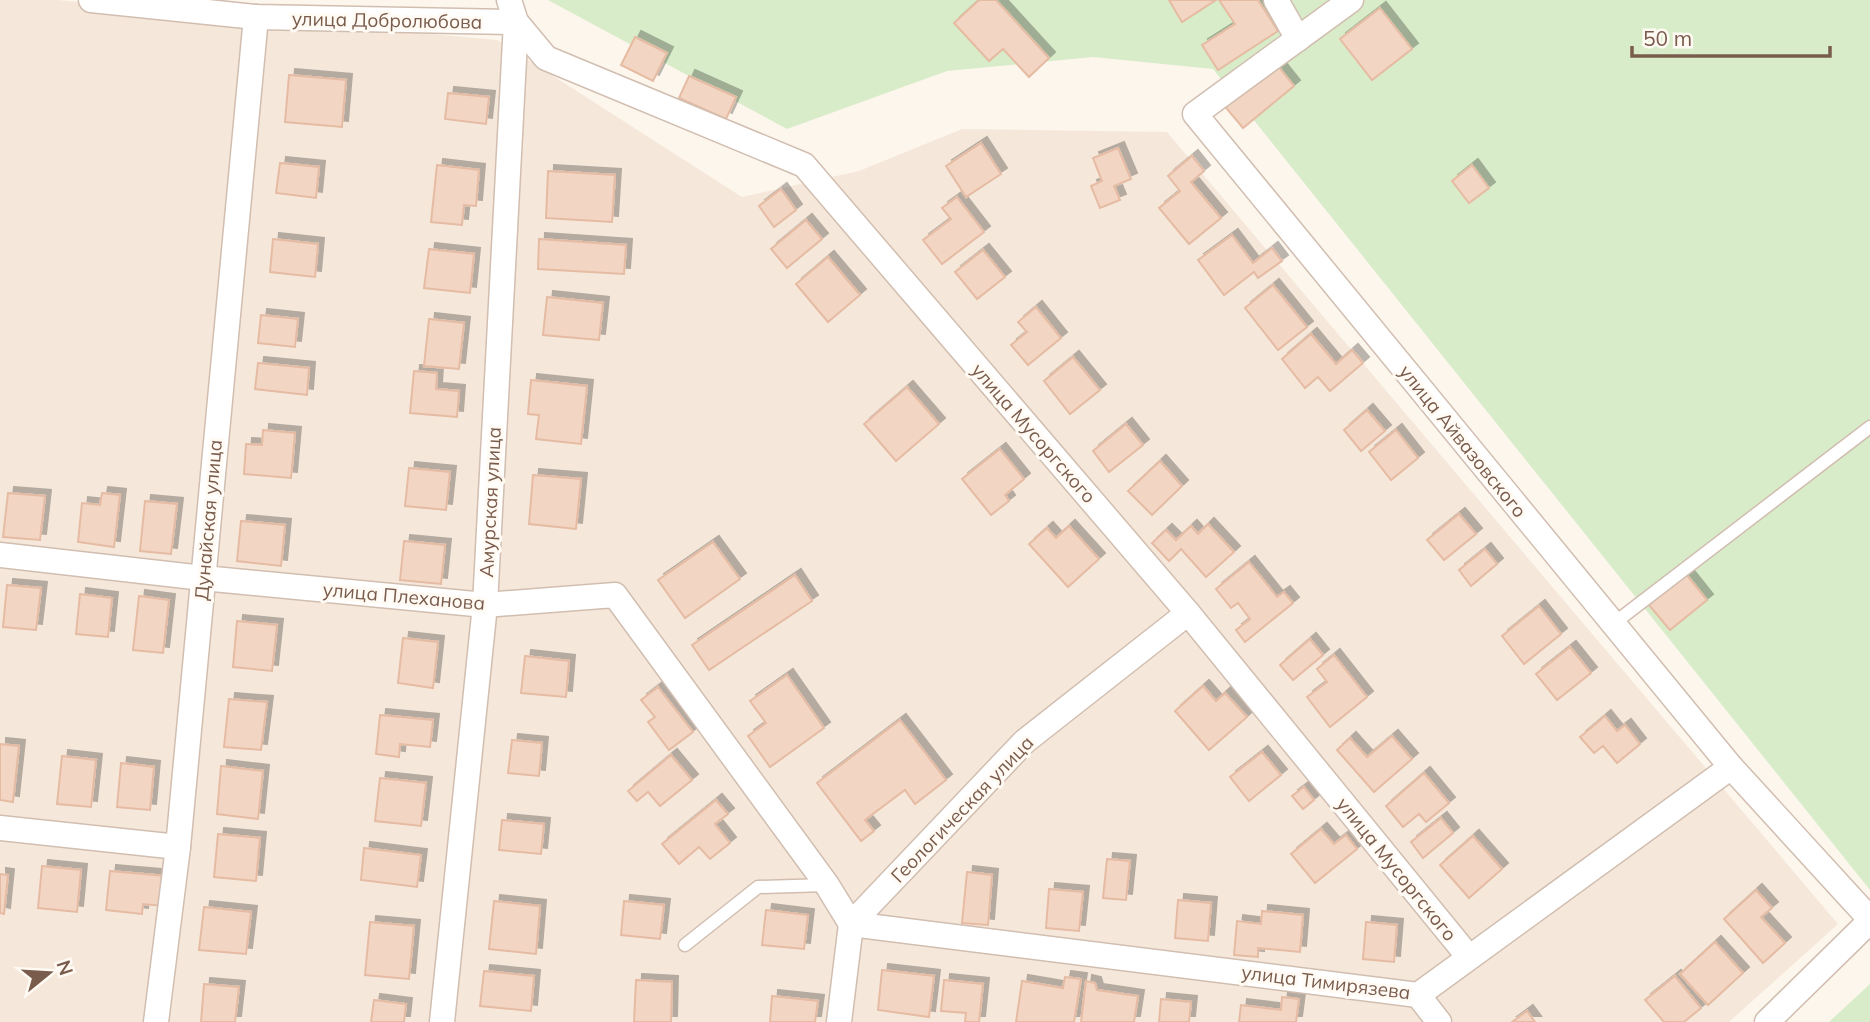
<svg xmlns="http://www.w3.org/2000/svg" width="1870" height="1022" viewBox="0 0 1870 1022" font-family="Mulish,sans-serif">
	<defs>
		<filter id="shadow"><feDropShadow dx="6" dy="-6" stdDeviation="0" flood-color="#0004"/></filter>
	</defs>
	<rect width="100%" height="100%" fill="#fdf6ec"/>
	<path fill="#f5e8da" d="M0 0H57L497 40 742 197 859 171 962 129 1167 132 1838 924 1729 1022H0Z"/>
	<g fill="#d8ecc9">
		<path d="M548 0H1870V890L1213 69 1093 57 947 71 787 129Z"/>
		<path d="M1870 984V1022H1829Z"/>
	</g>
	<g fill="#f3d5c3" stroke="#e6bba3" stroke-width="2" filter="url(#shadow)">
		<path d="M979 0H996L1049 58 1029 77 1003 49 989 61 954 23Z"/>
		<path d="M1169 0H1216L1182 22Z"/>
		<path d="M1219 0H1258L1278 31 1218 70 1202 45 1235 24Z"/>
		<path d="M1380 8 1412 49 1372 80 1340 39Z"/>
		<path d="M635 37 667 53 653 81 621 65Z"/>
		<path d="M1274 61 1294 86 1243 128 1222 103Z"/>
		<path d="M289 75 346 80 342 127 285 122Z"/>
		<path d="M689 76 736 97 726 119 679 98Z"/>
		<path d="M448 93 489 97 486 124 445 119Z"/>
		<path d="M981 143 1001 174 966 197 946 166Z"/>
		<path d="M1118 148 1131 179 1114 186 1120 200 1100 208 1091 186 1102 181 1093 158Z"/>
		<path d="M1192 156 1204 171 1191 182 1221 218 1189 244 1159 208 1180 191 1168 176Z"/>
		<path d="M280 163 319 167 316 198 276 193Z"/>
		<path d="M437 165 479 170 476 206 464 205 462 225 431 222Z"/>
		<path d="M1472 165 1489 188 1469 203 1452 181Z"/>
		<path d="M548 171 615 175 612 222 546 218Z"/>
		<path d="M781 189 796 210 774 227 759 206Z"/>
		<path d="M957 197 984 232 942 264 923 240 951 219 942 208Z"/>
		<path d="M806 220 822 239 787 268 771 249Z"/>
		<path d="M1232 235 1253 263 1272 248 1282 261 1258 278 1254 272 1224 295 1198 260Z"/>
		<path d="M273 239 318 244 315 277 270 272Z"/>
		<path d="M539 239 626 245 624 274 538 269Z"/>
		<path d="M429 249 474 254 470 293 424 288Z"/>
		<path d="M983 250 1005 277 977 299 955 272Z"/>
		<path d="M828 257 860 295 828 322 796 284Z"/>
		<path d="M1273 285 1307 327 1278 350 1245 308Z"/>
		<path d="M547 297 603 303 599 340 543 335Z"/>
		<path d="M1036 307 1061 338 1028 365 1011 345 1027 332 1018 322Z"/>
		<path d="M261 315 298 319 295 347 258 343Z"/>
		<path d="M429 319 464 323 459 369 424 366Z"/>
		<path d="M1311 334 1336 364 1352 350 1363 363 1330 391 1318 377 1305 388 1282 359Z"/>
		<path d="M1073 357 1100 390 1070 414 1044 381Z"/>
		<path d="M258 363 309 368 307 395 255 389Z"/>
		<path d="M414 371 437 373 436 389 459 391 457 417 410 413Z"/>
		<path d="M531 380 587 386 581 444 536 439 539 415 528 414Z"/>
		<path d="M907 387 939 424 896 461 864 424Z"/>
		<path d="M1367 410 1385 431 1361 451 1344 430Z"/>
		<path d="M1126 424 1143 445 1109 472 1093 451Z"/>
		<path d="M263 430 295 433 291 478 244 474 246 444 262 445Z"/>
		<path d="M1396 430 1418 458 1391 480 1369 452Z"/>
		<path d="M1000 449 1024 479 1005 495 1009 501 991 515 962 479Z"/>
		<path d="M1160 461 1182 486 1152 515 1128 491Z"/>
		<path d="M409 468 450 472 446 510 405 506Z"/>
		<path d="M533 475 581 479 576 529 529 524Z"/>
		<path d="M8 493 45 496 40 540 3 537Z"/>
		<path d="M102 493 120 495 114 547 78 542 82 503 100 505Z"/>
		<path d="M145 501 177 504 171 554 140 551Z"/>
		<path d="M1459 514 1476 534 1444 560 1427 540Z"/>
		<path d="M241 521 285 525 281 566 237 561Z"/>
		<path d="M1208 524 1234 552 1206 577 1181 549 1169 561 1152 543 1166 530 1176 540 1191 526 1198 534Z"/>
		<path d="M1069 526 1099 559 1068 587 1029 544 1047 528 1056 538Z"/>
		<path d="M404 541 445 545 441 584 400 580Z"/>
		<path d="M713 542 740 579 685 618 658 580Z"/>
		<path d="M1485 549 1497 564 1471 586 1459 570Z"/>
		<path d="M1249 562 1277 597 1284 592 1293 603 1245 642 1236 630 1250 619 1238 603 1231 608 1216 589Z"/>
		<path d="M1686 574 1707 600 1670 630 1649 605Z"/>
		<path d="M795 575 812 601 709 670 692 645Z"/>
		<path d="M7 585 41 588 36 630 3 627Z"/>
		<path d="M80 594 112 598 108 637 76 634Z"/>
		<path d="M139 596 169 600 163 653 133 650Z"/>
		<path d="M1539 606 1561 634 1524 664 1502 636Z"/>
		<path d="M237 621 277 625 272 671 233 667Z"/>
		<path d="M403 638 438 642 433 688 398 683Z"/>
		<path d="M1310 639 1323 655 1293 680 1280 665Z"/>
		<path d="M1570 647 1591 673 1557 700 1536 674Z"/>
		<path d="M1334 655 1367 697 1330 727 1307 697 1327 682 1317 669Z"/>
		<path d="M525 656 569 661 566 697 521 693Z"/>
		<path d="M787 675 824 728 770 767 748 736 766 723 750 701Z"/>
		<path d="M1203 686 1216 701 1225 693 1247 717 1209 750 1175 711Z"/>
		<path d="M658 687 693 732 669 750 648 722 655 717 641 700Z"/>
		<path d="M229 699 267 702 261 750 224 747Z"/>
		<path d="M380 715 433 720 430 747 400 744 399 757 376 754Z"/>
		<path d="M1605 716 1617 731 1625 725 1640 744 1617 763 1603 746 1594 753 1580 737Z"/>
		<path d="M900 720 946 780 915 804 905 790 865 820 874 831 861 841 817 783Z"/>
		<path d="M1392 736 1412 759 1374 792 1337 750 1350 738 1367 757Z"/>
		<path d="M512 740 542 743 539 776 508 773Z"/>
		<path d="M0 744 19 746 13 802 0 800Z"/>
		<path d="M1262 752 1281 775 1249 801 1230 777Z"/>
		<path d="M671 755 692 780 660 806 648 792 637 801 628 791Z"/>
		<path d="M62 756 96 760 91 807 57 804Z"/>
		<path d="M121 763 154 767 150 810 117 807Z"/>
		<path d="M221 766 263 771 258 819 217 814Z"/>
		<path d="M1424 773 1449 803 1426 822 1419 814 1403 827 1386 806Z"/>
		<path d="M380 778 426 783 421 826 375 821Z"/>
		<path d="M1304 787 1314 800 1303 809 1292 796Z"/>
		<path d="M716 800 728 814 715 824 730 843 710 859 699 847 679 864 662 844Z"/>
		<path d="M1441 818 1453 833 1423 858 1411 842Z"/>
		<path d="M502 820 544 824 541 854 499 850Z"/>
		<path d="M1321 829 1334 844 1346 835 1357 849 1315 883 1291 854Z"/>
		<path d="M218 834 260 838 256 881 214 877Z"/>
		<path d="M1473 836 1502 869 1469 898 1440 865Z"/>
		<path d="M364 848 421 855 417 887 361 880Z"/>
		<path d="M1107 859 1130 861 1126 900 1103 898Z"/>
		<path d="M42 866 81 870 77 912 38 908Z"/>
		<path d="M110 871 166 876 163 906 143 904 142 914 106 910Z"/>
		<path d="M967 872 992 875 988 925 962 923Z"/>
		<path d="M0 874 8 875 4 914 0 913Z"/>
		<path d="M1049 889 1083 892 1079 931 1046 928Z"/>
		<path d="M1756 890 1772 908 1761 917 1785 943 1763 963 1724 919Z"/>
		<path d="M1178 900 1211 903 1208 941 1175 938Z"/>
		<path d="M494 901 540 906 536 954 489 949Z"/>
		<path d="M624 901 664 905 660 939 621 935Z"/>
		<path d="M204 907 251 912 246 954 199 950Z"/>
		<path d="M766 910 808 915 804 949 762 945Z"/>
		<path d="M1262 911 1303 915 1300 952 1258 948V957L1234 955 1237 921 1261 924Z"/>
		<path d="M370 922 414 926 409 979 365 975Z"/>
		<path d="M1366 922 1397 925 1394 962 1363 959Z"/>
		<path d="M1715 942 1743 973 1708 1005 1680 974Z"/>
		<path d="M882 970 934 976 929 1017 878 1010Z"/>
		<path d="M484 971 534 976 531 1011 480 1006Z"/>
		<path d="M1675 976 1701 1008 1684 1022H1664L1645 1000Z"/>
		<path d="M1065 977 1081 979 1074 1022H1016L1022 981 1063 988Z"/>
		<path d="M636 980 672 982 671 1022H634Z"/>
		<path d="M944 980 983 984 979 1022H965L966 1013 941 1011Z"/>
		<path d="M1086 981 1095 983 1097 990 1138 996 1134 1022H1081Z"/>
		<path d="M204 984 239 987 235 1022H201Z"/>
		<path d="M772 996 818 1001 815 1022H770Z"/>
		<path d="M1282 997 1299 999 1296 1022H1239L1241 1005 1281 1010Z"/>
		<path d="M1161 999 1191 1002 1189 1022H1159Z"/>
		<path d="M374 1000 406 1004 404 1022H371Z"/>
		<path d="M1527 1011 1535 1022H1512Z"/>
	</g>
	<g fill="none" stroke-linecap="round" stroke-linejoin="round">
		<g stroke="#d1beb0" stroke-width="15">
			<g id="service">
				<path d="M1613 624 1870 427"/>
				<path d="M685 945 758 887 827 885"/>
			</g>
		</g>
		<g stroke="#d1beb0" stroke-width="27">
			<g id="minor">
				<path d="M91 0 256 17 516 22"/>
				<path d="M1276 0 1298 39"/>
				<path d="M1351 0 1195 114 1731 767 1870 919"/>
				<path d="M516 22 546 58 804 165 1188 613 1468 956"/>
				<path d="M0 555 203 578 485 605 615 595 827 885 851 924 1418 995 1731 767"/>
				<path d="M0 828 178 847"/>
				<path d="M1418 995 1439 1022"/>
				<path d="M156 1022 178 847 256 17"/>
				<path d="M442 1022 485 605 516 22 509 0"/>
				<path d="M839 1022 851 924 1024 742 1188 613"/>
				<path d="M1767 1022 1870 921"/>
			</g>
		</g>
		<use href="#service" stroke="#fff" stroke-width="12"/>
		<use href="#minor" stroke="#fff" stroke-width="24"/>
	</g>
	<g text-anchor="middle" stroke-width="6" stroke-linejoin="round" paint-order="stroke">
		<g font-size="19" fill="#7a5c4d" stroke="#fffaf3">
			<text transform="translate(387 20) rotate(1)" y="7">улица Добролюбова</text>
			<text transform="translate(1034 433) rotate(49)" y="7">улица Мусоргского</text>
			<text transform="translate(1463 441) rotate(51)" y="7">улица Айвазовского</text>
			<text transform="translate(490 502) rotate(-87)" y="7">Амурская улица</text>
			<text transform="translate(208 520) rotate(-85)" y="7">Дунайская улица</text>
			<text transform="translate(404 596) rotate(5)" y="7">улица Плеханова</text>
			<text transform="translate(962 809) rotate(-46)" y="7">Геологическая улица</text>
			<text transform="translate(1397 869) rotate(51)" y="7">улица Мусоргского</text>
			<text transform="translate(1326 982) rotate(7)" y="7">улица Тимирязева</text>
		</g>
	</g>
	<g transform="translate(49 973) rotate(72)" stroke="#fffaf3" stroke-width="5" paint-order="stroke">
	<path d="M0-5L12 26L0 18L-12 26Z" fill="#7a5c4d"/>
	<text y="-10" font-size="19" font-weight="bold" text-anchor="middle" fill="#7a5c4d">N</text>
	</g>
	<path d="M1632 46v10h198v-10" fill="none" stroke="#7a5c4d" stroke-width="3.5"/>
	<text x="1643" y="46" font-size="21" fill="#7a5c4d" stroke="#fffaf3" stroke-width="5" paint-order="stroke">50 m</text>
</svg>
